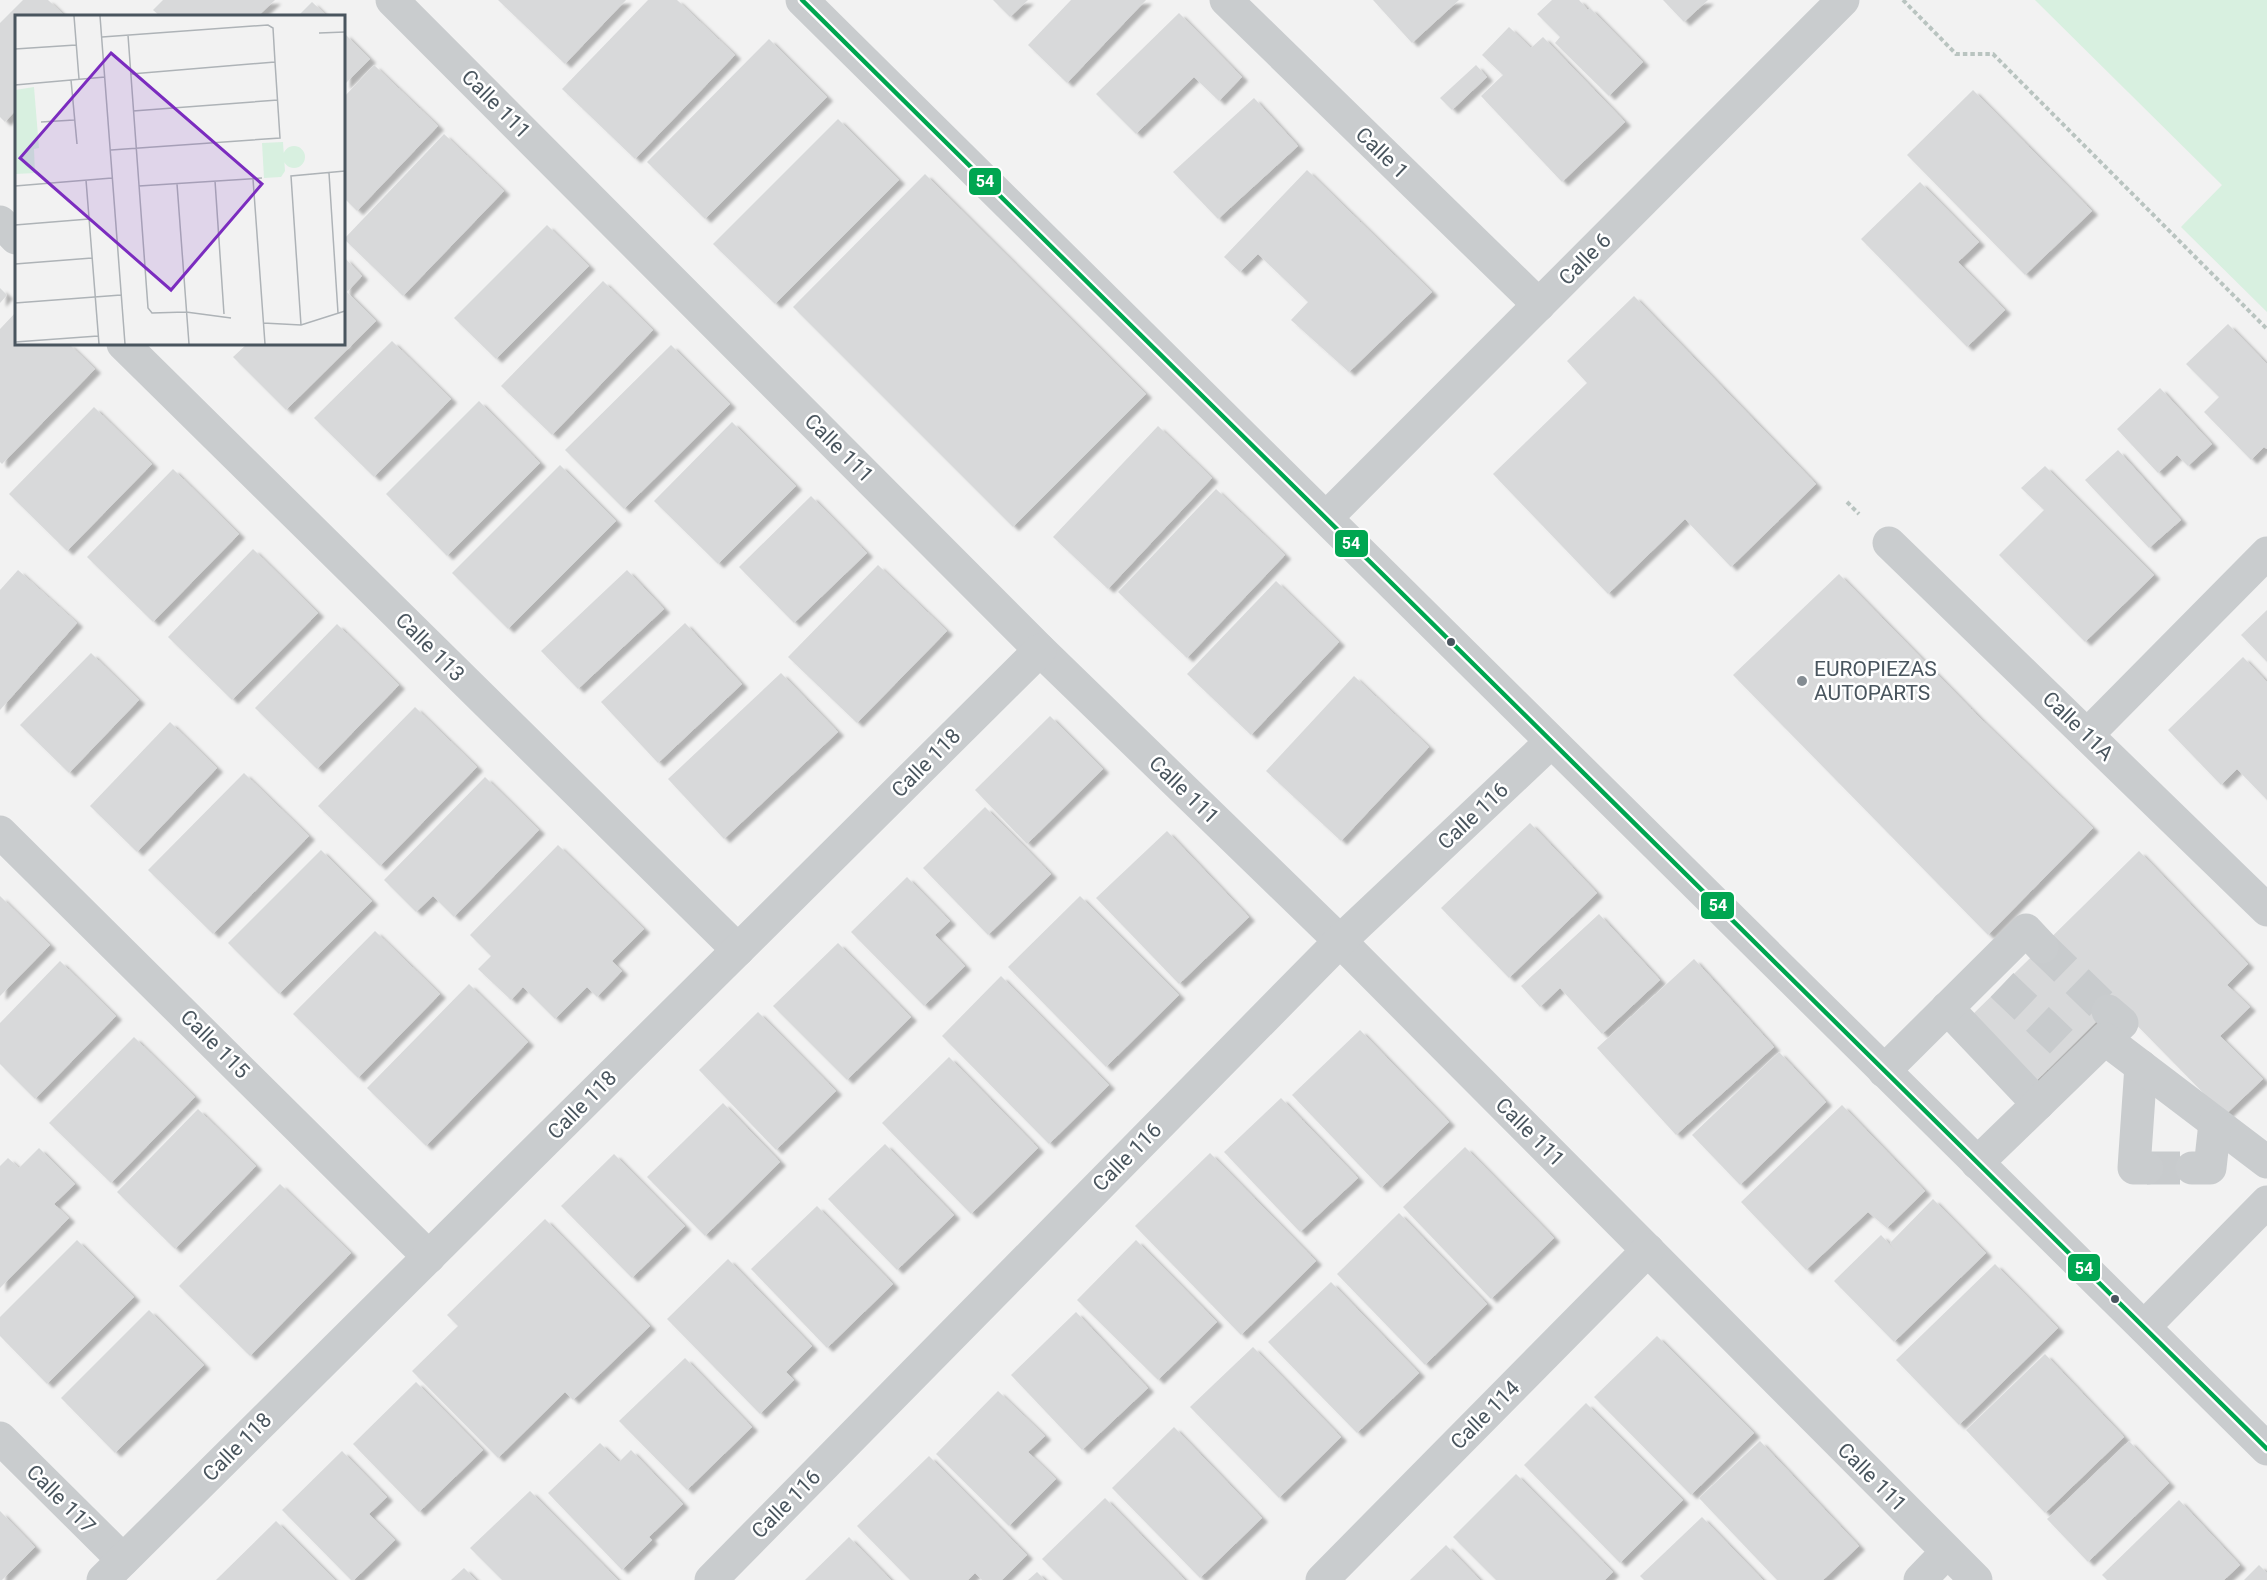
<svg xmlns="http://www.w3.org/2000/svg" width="2267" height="1580" viewBox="0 0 2267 1580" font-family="Roboto,sans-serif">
	<defs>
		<filter id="shadow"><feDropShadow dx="6" dy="4" stdDeviation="1.5" flood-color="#0004"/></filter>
	</defs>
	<rect width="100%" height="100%" fill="#f2f2f2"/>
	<path fill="#d8f0e0" d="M2035 0H2267V312L2181 227 2222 185Z"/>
	<g fill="#d8d9da" filter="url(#shadow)">
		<path d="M23 0H48L65 16H16V110L5 122 0 117V23Z"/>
		<path d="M163 0H275L258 16H160L153 10Z"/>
		<path d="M498 0H626L565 64Z"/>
		<path d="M648 0H677L735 55 635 159 562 89Z"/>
		<path d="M993 0H1028L1010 17Z"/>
		<path d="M1071 0H1146L1067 83 1028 45Z"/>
		<path d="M1373 0H1459L1412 43Z"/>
		<path d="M1552 0H1579L1588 10 1590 8 1643 62 1609 96 1555 43 1560 37 1537 14Z"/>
		<path d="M1663 0H1708L1684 22Z"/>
		<path d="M312 2 327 16H298Z"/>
		<path d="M1179 13 1242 77 1219 101 1194 77 1136 134 1096 94Z"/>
		<path d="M1509 27 1531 48 1543 37 1625 122 1562 182 1481 96 1503 75 1482 55Z"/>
		<path d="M344 33 370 59 344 85Z"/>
		<path d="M769 39 827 97 705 219 647 162Z"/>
		<path d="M374 65 438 126 357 211 344 198V97Z"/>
		<path d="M1476 65 1487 77 1452 110 1440 98Z"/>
		<path d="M1973 90 2092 211 2025 275 1907 155Z"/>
		<path d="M1254 98 1298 146 1218 219 1173 172Z"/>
		<path d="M838 119 899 180 775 304 713 244Z"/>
		<path d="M444 134 504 191 403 296 344 239Z"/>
		<path d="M1307 170 1432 292 1349 372 1291 320 1308 302 1258 254 1240 272 1224 257Z"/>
		<path d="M925 174 1146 394 1013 527 793 307Z"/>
		<path d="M1920 182 1979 242 1958 262 2005 310 1967 347 1861 239Z"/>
		<path d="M547 225 589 266 496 359 454 318Z"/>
		<path d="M344 257 362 276 347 292 376 321 286 410 233 357 247 344H344Z"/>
		<path d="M603 281 653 330 552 435 501 386Z"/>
		<path d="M0 288 7 295 0 303Z"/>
		<path d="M1634 296 1816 484 1731 567 1685 519 1608 594 1493 474 1587 383 1567 361Z"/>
		<path d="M16 312V344H69L95 369 2 464 0 462V329Z"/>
		<path d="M2228 324 2267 364V449L2264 447 2251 460 2204 412 2219 397 2186 364Z"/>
		<path d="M392 341 451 399 374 477 314 418Z"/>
		<path d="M671 345 730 404 624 509 565 450Z"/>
		<path d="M2160 388 2212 444 2188 466 2177 455 2158 473 2117 429Z"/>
		<path d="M479 401 540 463 447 556 386 494Z"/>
		<path d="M94 407 152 464 67 551 9 494Z"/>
		<path d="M732 422 796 486 718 564 654 501Z"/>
		<path d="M1158 426 1212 478 1108 589 1053 537Z"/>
		<path d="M2118 450 2181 520 2149 548 2085 480Z"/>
		<path d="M560 465 616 521 508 629 452 573Z"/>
		<path d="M2045 466 2154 575 2085 642 1999 555 2044 510 2021 488Z"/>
		<path d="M173 469 239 534 153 622 87 557Z"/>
		<path d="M1216 489 1285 555 1187 658 1118 592Z"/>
		<path d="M811 496 867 553 794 623 739 567Z"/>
		<path d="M253 549 318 613 232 700 168 637Z"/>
		<path d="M878 565 947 631 857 723 788 657Z"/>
		<path d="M18 570 77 623 0 710V590Z"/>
		<path d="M627 570 664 609 578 689 541 651Z"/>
		<path d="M1839 574 1980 718 2093 828 1988 935 1733 675Z"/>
		<path d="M1276 581 1339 642 1251 735 1187 674Z"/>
		<path d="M2267 610V662L2241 635Z"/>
		<path d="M685 623 742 684 658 763 601 702Z"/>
		<path d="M337 624 399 685 317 769 255 708Z"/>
		<path d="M91 653 139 700 69 773 20 725Z"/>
		<path d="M2243 657 2267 682V800L2237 769 2221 785 2168 730Z"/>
		<path d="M781 673 838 732 724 839 668 779Z"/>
		<path d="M1354 676 1429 747 1341 841 1266 771Z"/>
		<path d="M415 707 477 767 380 866 318 806Z"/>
		<path d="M1050 716 1103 769 1027 844 975 790Z"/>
		<path d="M170 722 217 768 137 852 90 806Z"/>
		<path d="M244 773 309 836 213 934 148 870Z"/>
		<path d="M485 777 539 830 454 917 433 896 416 912 384 880Z"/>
		<path d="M985 807 1051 874 988 935 923 868Z"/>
		<path d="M1530 823 1597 893 1509 978 1441 908Z"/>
		<path d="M1167 831 1249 917 1179 984 1096 898Z"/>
		<path d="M558 845 644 929 612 961 622 971 597 997 587 987 555 1019 523 987 511 1000 478 969 491 956 470 935Z"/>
		<path d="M321 850 372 901 279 994 228 943Z"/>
		<path d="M2139 851 2248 964 2227 985 2250 1007 2220 1036 2263 1079 2225 1115 2115 1003 2033 1084 1969 1018Z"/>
		<path d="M907 877 950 921 935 935 965 966 924 1006 851 932Z"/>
		<path d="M0 896 50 945 0 996Z"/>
		<path d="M1080 896 1179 995 1106 1067 1008 967Z"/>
		<path d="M1599 914 1660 980 1602 1034 1560 988 1540 1007 1521 986Z"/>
		<path d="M375 931 440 994 358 1078 293 1014Z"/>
		<path d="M838 943 911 1017 847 1080 773 1006Z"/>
		<path d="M1694 959 1774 1047 1676 1135 1597 1048Z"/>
		<path d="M60 961 116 1016 35 1099 0 1064V1023Z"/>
		<path d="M1001 976 1109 1085 1049 1144 942 1036Z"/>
		<path d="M469 984 528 1042 426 1146 367 1088Z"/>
		<path d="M758 1012 836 1091 776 1150 699 1070Z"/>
		<path d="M1360 1030 1449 1122 1381 1188 1292 1095Z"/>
		<path d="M134 1037 195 1097 111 1183 49 1123Z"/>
		<path d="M1779 1052 1826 1102 1740 1185 1692 1135Z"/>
		<path d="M949 1057 1038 1148 971 1214 882 1123Z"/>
		<path d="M1281 1098 1358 1178 1300 1232 1224 1152Z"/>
		<path d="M723 1103 780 1162 705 1236 647 1177Z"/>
		<path d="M1842 1105 1925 1191 1887 1228 1868 1212 1806 1270 1741 1202Z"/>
		<path d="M198 1109 256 1166 175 1249 117 1192Z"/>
		<path d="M885 1144 954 1215 897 1270 828 1199Z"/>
		<path d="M1465 1147 1554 1238 1491 1299 1403 1207Z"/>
		<path d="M39 1148 75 1184 54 1204 69 1218 0 1288V1166L8 1158 19 1168Z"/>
		<path d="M1210 1153 1316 1261 1241 1335 1135 1226Z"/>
		<path d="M614 1154 685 1226 632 1278 561 1206Z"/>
		<path d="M280 1184 351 1253 250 1356 179 1286Z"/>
		<path d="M1933 1199 1986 1253 1894 1342 1834 1281 1881 1235 1895 1250 1890 1243Z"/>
		<path d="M817 1206 893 1284 827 1348 751 1269Z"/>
		<path d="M1399 1213 1487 1304 1425 1365 1337 1274Z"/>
		<path d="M545 1219 650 1326 573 1400 565 1392 498 1458 412 1371 458 1326 447 1315Z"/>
		<path d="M77 1240 134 1297 47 1384 0 1336V1317Z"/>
		<path d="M1136 1240 1217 1322 1158 1380 1077 1300Z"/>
		<path d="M728 1259 812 1346 786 1372 794 1380 760 1414 667 1319Z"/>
		<path d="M1995 1264 2058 1328 1959 1425 1896 1360Z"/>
		<path d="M1331 1282 1419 1373 1357 1433 1268 1342Z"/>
		<path d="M149 1310 204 1365 115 1453 61 1398Z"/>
		<path d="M1076 1312 1148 1388 1082 1450 1011 1375Z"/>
		<path d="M1657 1336 1754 1433 1691 1495 1594 1397Z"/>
		<path d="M1253 1347 1341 1437 1279 1498 1190 1407Z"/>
		<path d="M2045 1354 2124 1437 2045 1513 1966 1430Z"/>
		<path d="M685 1358 752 1427 687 1490 619 1421Z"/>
		<path d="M416 1382 483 1450 419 1512 353 1444Z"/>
		<path d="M998 1391 1045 1436 1028 1452 1056 1479 1009 1526 936 1454Z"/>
		<path d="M1586 1403 1683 1500 1620 1563 1524 1465Z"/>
		<path d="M1174 1427 1262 1518 1200 1578 1112 1488Z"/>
		<path d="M1760 1441 1859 1546 1823 1580H1777L1699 1498Z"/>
		<path d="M2129 1441 2169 1483 2088 1562 2047 1519Z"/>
		<path d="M600 1443 619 1462 631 1450 683 1504 649 1537 652 1540 622 1570 548 1493Z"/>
		<path d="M342 1451 387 1497 369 1514 395 1540 354 1580H351L282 1510Z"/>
		<path d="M929 1456 1027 1555 1002 1580H982L975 1573 968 1580H910L857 1526Z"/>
		<path d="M1516 1474 1613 1572 1605 1580H1496L1453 1537Z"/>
		<path d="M530 1491 618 1580H502L470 1548Z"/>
		<path d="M1105 1498 1185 1580H1063L1042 1559Z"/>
		<path d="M2179 1500 2240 1565 2224 1580H2107L2102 1575Z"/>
		<path d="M0 1511 35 1547 2 1580H0Z"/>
		<path d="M1702 1517 1763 1580H1644L1640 1576Z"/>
		<path d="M276 1521 335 1580H216Z"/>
		<path d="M849 1537 891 1580H805Z"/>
		<path d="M1446 1545 1480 1580H1410Z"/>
		<path d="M2259 1565 2267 1573V1580H2244Z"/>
		<path d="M464 1568 476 1580H451Z"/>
		<path d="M1037 1572 1045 1580H1028Z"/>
	</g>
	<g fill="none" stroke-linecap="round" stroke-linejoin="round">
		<g stroke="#c8cbcd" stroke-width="33" stroke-dasharray="33 16" stroke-linecap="butt">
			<path d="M2042 947 2108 1011"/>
			<path d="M2002 985 2069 1049"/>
			<path d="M2147 1168H2192"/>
		</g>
		<g stroke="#b9c4c0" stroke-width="4" stroke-dasharray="4.5 3" stroke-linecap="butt">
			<path d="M1903 0 1956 54H1993L2267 329"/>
			<path d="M1847 502 1859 514"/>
		</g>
		<g stroke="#c9ccce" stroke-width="33">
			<path d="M392 0 1040 650 1340 941 1976 1580"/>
			<path d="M802 0 2267 1449"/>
			<path d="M1226 0 1539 305"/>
			<path d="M0 222 16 238"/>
			<path d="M123 344 738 950"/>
			<path d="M1327 517 1843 0"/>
			<path d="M1889 543 2267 910"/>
			<path d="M2087 735 2267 553"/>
			<path d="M0 832 429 1257"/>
			<path d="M1947 1008 2038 1104"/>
			<path d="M2105 1039 2122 1023 2108 1011"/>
			<path d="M2141 1066 2134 1168H2147"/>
			<path d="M1884 1071 2026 930 2042 947"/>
			<path d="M1977 1163 2105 1039 2267 1162"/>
			<path d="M2192 1168H2210L2215 1123"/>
			<path d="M2144 1327 2267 1202"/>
			<path d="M0 1438 123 1560"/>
			<path d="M103 1580 1040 650"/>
			<path d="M711 1580 1340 941 1551 742"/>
			<path d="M1322 1580 1648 1250"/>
			<path d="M1920 1580 1947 1552"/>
		</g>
		<g stroke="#fff" stroke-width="9">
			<path id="bus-1" d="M802 0 2267 1449"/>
		</g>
		<use href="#bus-1" stroke="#00a651" stroke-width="4.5"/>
	</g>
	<g fill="#49555e" stroke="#fff" stroke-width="2">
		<circle cx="1451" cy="642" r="5"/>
		<circle cx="2115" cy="1299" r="5"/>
	</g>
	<circle fill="#848c92" stroke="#fff" stroke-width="2" cx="1802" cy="681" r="6"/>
	<g text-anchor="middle" stroke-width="5" stroke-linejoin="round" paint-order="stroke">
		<g font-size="21" fill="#49555e" stroke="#fff">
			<text transform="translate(496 104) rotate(45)" y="7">Calle 111</text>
			<text transform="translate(1382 153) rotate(44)" y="7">Calle 1</text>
			<text transform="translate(1585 259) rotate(-45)" y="7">Calle 6</text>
			<text transform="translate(839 448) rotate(45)" y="7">Calle 111</text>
			<text transform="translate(430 647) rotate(45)" y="7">Calle 113</text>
			<text transform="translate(2078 726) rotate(44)" y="7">Calle 11A</text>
			<text transform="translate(926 763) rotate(-45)" y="7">Calle 118</text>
			<text transform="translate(1184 790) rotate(44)" y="7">Calle 111</text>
			<text transform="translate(1473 816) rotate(-43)" y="7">Calle 116</text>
			<text transform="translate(215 1044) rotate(45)" y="7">Calle 115</text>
			<text transform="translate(582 1105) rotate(-45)" y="7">Calle 118</text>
			<text transform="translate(1530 1132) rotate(45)" y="7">Calle 111</text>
			<text transform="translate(1127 1157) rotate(-45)" y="7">Calle 116</text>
			<text transform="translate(1485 1415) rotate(-45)" y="7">Calle 114</text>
			<text transform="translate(237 1447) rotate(-45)" y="7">Calle 118</text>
			<text transform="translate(1872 1477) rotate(45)" y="7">Calle 111</text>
			<text transform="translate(61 1499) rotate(45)" y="7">Calle 117</text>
			<text transform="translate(786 1504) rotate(-45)" y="7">Calle 116</text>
		</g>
		<g font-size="21" fill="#49555e" stroke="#fff" text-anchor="start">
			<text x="1814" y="676">EUROPIEZAS<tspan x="1814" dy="24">AUTOPARTS</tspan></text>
		</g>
	</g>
	<g transform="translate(15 15)">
		<rect width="330" height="330" fill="#f2f2f2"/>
		<path d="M19 72 24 133 19 134 20 158 0 159V75ZM268 127 270 156 266 162 249 163 247 128ZM268 142a11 11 0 1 1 22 0a11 11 0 1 1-22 0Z" fill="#d8f0e0"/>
		<path fill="none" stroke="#aeb3b7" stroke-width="1.5" d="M59 1 64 64M85 1 110 329M304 18 330 17M113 20 133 293 137 298 171 297 216 303M87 22 253 10 258 13 260 47 265 123 96 135M0 34 61 30M116 59 260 47M56 65 62 129M0 70 90 62M118 96 263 85M26 107 59 105M314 158 323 298M238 164 250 329M71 165 84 329M200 166 209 299M162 169 174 329M0 171 97 163M124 171 247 163M0 210 74 204M0 249 77 243M0 288 106 280M248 308 286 310 330 296M286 310 276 161 330 156M0 327 83 321"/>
		<path fill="#7b2cbf" fill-opacity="0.15" stroke="#7b2cbf" stroke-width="3" d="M96 38 247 169 156 275 5 143Z"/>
		<rect width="330" height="330" fill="none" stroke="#49555e" stroke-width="3"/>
	</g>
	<g stroke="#fff" stroke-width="2">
		<rect x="968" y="167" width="34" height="29" rx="6" fill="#00a651"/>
		<rect x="1334" y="529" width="35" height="29" rx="6" fill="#00a651"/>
		<rect x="1700" y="891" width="35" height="29" rx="6" fill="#00a651"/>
		<rect x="2067" y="1253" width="34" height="29" rx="6" fill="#00a651"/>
	</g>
	<g font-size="16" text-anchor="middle" font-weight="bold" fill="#fff">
		<text x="985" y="187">54</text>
		<text x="1351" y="549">54</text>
		<text x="1718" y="911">54</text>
		<text x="2084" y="1274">54</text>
	</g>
</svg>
